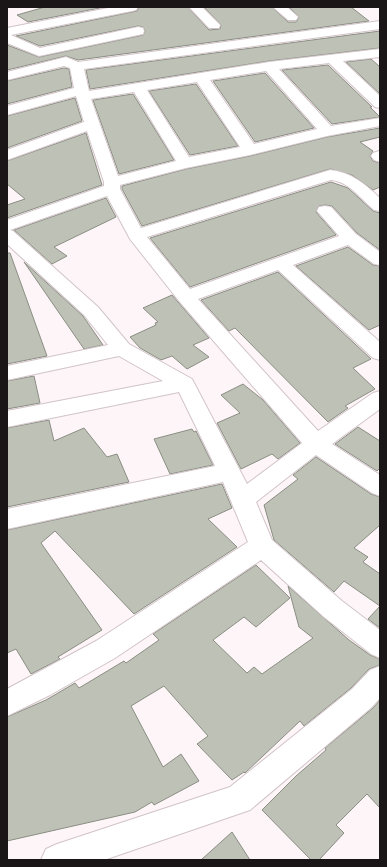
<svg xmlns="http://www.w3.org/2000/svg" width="387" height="867" viewBox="0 0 387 867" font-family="Signika,sans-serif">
	<rect width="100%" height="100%" fill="#fef5f8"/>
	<g fill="#bec2b6" stroke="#8a8e83">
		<path d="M45 7H105L28 22 17 15Z"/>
		<path d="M139 7H188L209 30 220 29 221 25 204 7H272L288 22H296L299 17 289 7H351L369 21 78 60 66 56 7 70V45L39 57 143 35 145 31 143 27 138 26 40 46 16 36 132 12 137 11Z"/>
		<path d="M380 31V48L269 61 90 89 86 70Z"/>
		<path d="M371 59 380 67V94L346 62Z"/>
		<path d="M328 65 372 107H370L380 117 332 124 282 70Z"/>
		<path d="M64 68 69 69 72 87 7 104V81Z"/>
		<path d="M265 73 314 128 255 142 213 81Z"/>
		<path d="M196 84 238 146 190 155 149 91Z"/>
		<path d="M133 94 174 160 119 174 93 100Z"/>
		<path d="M75 98 82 121 7 148V116Z"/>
		<path d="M380 128V137L360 142 373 151 370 156 373 161 380 163V187L373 190 352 175 330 169 142 226 122 189V186L186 169 250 156 327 137Z"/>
		<path d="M86 133 102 185 7 218V205L25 199 7 184V161Z"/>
		<path d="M331 182 348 188 373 211 380 213V250L357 233 332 206 325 205 319 206 316 212 336 235 190 287 150 238Z"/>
		<path d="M106 198 116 217 54 247 67 256 52 264 14 230Z"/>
		<path d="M348 247 373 265 380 266V325L369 330 296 266Z"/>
		<path d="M7 253H10L47 356 7 364Z"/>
		<path d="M24 262 83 316 103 345 84 349Z"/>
		<path d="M278 272 371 359 353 368 375 389 345 406 348 408 328 422 235 328 229 331 201 300Z"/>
		<path d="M172 295 209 338 193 345 209 357 187 369 172 356 161 360 140 348 130 337 156 325 155 323 158 322 143 308Z"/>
		<path d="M34 376 40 403 7 409V381Z"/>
		<path d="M243 384 263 400 300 443 278 459 272 454 241 469 217 423 240 413 221 395Z"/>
		<path d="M49 420 54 441 84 428 107 457 117 454 129 482 7 507V428Z"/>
		<path d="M358 427 380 441V468L377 471 335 444Z"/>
		<path d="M192 429 194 432 196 431 213 465 170 474 154 439Z"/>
		<path d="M316 457 371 494 380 497V525L354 548 368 557 363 562 380 574V606L344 581 334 592 274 540 264 505 298 479 293 475Z"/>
		<path d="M222 484 232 508 208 519 237 547 134 614 55 531 41 543 102 630 58 657 60 659 31 674 16 649 7 653V530Z"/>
		<path d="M256 565 290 598 256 627 244 617 213 640 247 673 254 667 262 674 313 638 299 627 288 586 349 640 370 655 380 659V665L369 669 351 688 304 726 300 721 245 773 244 772 232 780 197 744 208 736 164 686 131 706 163 767 181 754 199 781 154 805 152 802 135 812 7 841V717L46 700 75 683 79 688 124 661 126 663 159 640 153 634Z"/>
		<path d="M380 606V628L368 619Z"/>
		<path d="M380 700V808L367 794 336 825 344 833 319 860H311L262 810 296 776 326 750 325 748 373 708Z"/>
		<path d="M232 832 250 860H201Z"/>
	</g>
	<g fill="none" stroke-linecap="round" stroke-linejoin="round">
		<g stroke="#d1c4c8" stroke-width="2">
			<g id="minor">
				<path d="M113 7H138L136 10 132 11 11 35 40 48 138 27 143 28 144 31 143 34 39 56 7 43V28Z"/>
				<path d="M189 7H202L220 25 219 28H209Z"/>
				<path d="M273 7H287L298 17 296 20H288Z"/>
				<path d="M380 21V29L84 69 89 91 269 62 380 49V57L343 61 380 96V108L375 107 329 63 279 69 331 126 380 118V126L327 136 250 155 186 168 120 185V189L141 228 330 170C351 172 365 184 380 198V211L374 210C361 199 348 181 331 180L147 237 190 289 339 236 317 211 319 207 325 206 331 207 356 234 380 252V265L374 264 348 245 293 265 380 342V360L373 358 278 270 198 299 318 431 373 393 380 391V409L332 444 380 475V496L372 493 316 455 256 502 272 540 342 601 380 630V658L371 654 324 617 261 560 115 658 50 695 7 716V689L96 641 248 542 223 482 7 529V509L215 466 179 392 7 427V411L163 381 119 356 7 380V366L108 345 84 315 7 244V220L104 186V182L87 131 7 160V150L84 122 76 96 7 115V106L74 88 70 68 64 66 7 80V72L66 57 78 62ZM266 71 317 129 254 144 210 80ZM197 82 240 147 189 157 147 90ZM134 92 176 161 118 176 91 99ZM107 196 130 239 179 301 302 443 247 484 192 379 129 344 98 307 13 231 10 230Z"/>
				<path d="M379 151 380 152V162L374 160 371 156 373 153Z"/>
				<path d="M380 666V698L372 707 250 810 104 860H41L46 849 57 844 230 787 352 689 370 670Z"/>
			</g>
		</g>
		<use href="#minor" fill="#fff" fill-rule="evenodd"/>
	</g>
	<rect width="387" height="867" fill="none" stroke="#1a1617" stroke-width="16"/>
</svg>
